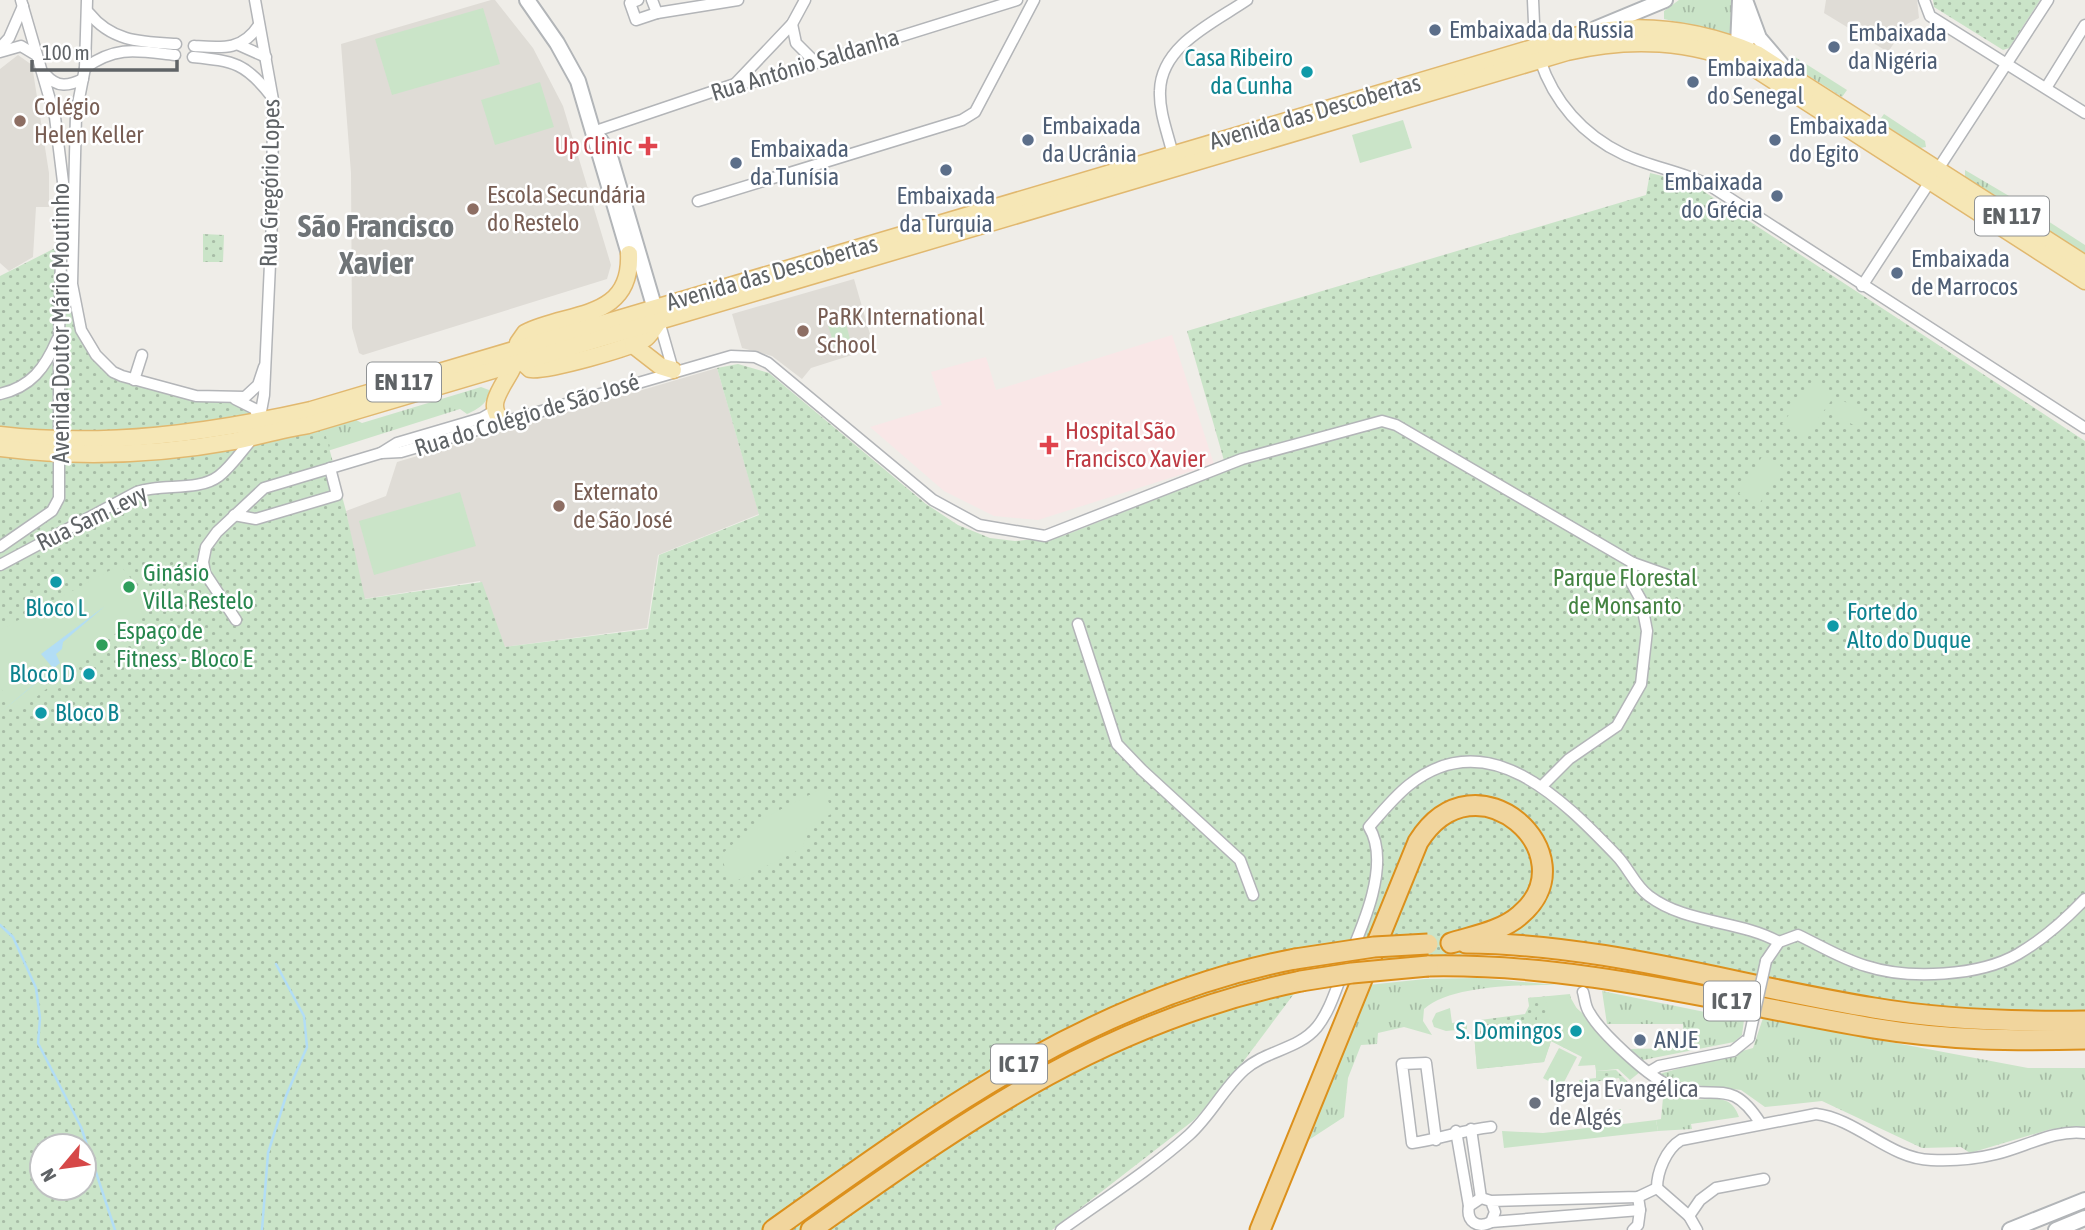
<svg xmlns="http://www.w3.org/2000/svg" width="2085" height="1230" viewBox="0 0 2085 1230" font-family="'Asap Condensed',sans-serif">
	<defs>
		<pattern id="grass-tufts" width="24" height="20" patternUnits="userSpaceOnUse" patternTransform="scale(1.75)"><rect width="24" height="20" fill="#cae4c8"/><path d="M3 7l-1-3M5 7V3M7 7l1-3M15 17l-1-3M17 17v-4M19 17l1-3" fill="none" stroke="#a7bca6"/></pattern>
		<pattern id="park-dots" width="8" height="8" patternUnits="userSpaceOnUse" patternTransform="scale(1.75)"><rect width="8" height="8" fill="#cae4c8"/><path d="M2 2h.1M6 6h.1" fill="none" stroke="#a7bca6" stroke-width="1.8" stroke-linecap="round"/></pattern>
	</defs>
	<rect width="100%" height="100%" fill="#efede8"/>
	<g fill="#dfdcd6">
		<path d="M491 0H495L533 48 563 106 611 265 607 279 363 355 359 353 352 328 351 173 341 44Z"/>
		<path d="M1826 0H1917L1919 18 1907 24 1888 52 1824 13Z"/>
		<path d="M18 55 32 65 49 173V207H36L33 257 9 271 0 263V69Z"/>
		<path d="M854 279 874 348 811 368 802 379 772 356 742 348 732 314Z"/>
		<path d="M717 368 759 514 658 555 647 628 504 647 480 581 363 599 346 511 386 496 397 462Z"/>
	</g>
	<path fill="#f9e7e7" d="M1172 335 1214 464 1038 520 994 516 944 491 870 427 942 405 931 372 986 357 996 390Z"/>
	<g fill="url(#grass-tufts)">
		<path d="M1679 0H1735L1732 35 1664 19V11Z"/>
		<path d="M1795 57 1847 90 1842 97 1790 64Z"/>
		<path d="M1884 114 1925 141 1926 147 1920 148 1879 121Z"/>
		<path d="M1965 170 2021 203 2016 210 1965 177Z"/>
		<path d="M2023 205 2085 245V255L2019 212Z"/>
		<path d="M481 387 489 390C490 402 477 410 467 414L460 409 318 454 306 434 356 420 362 423Z"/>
		<path d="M1477 978 1557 985C1522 985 1451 985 1424 1009L1423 1021 1432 1035 1404 1027 1378 1033 1377 1044 1361 1045 1348 1078 1344 1117 1301 1145 1368 985 1425 979Z"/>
		<path d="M1602 991 1744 1020 1742 1035 1734 1042 1643 1060 1629 1049 1683 1048V1024H1607Z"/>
		<path d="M1763 1018 2028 1068H2085V1128L2051 1129 1970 1153 1961 1147 1922 1148 1822 1101 1765 1107 1741 1090 1685 1084 1659 1074 1753 1048Z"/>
		<path d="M1673 1094C1695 1110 1728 1083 1739 1117L1691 1124 1692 1129 1658 1131 1656 1120 1661 1119 1663 1098Z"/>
	</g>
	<g fill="url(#park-dots)" fill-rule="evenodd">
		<path d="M1933 0H2040L2009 48 2003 50 1934 7Z"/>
		<path d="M1650 173 1679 180 1700 189 2085 441V1030C2005 1030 1927 1028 1848 1014 1739 995 1631 964 1520 956 1451 951 1383 958 1314 967L1225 1086 1194 1120 1052 1230H0V276L67 242 74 313 83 338 122 376 219 398 324 429 346 511 365 599 482 582 505 647 648 629 659 555 759 515 717 368 738 364 769 373 926 504 958 525 990 538 1015 541 1063 536 1227 471 1187 331 1646 195ZM42 1146H84V1188H42Z"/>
		<path d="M203 234 224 235 223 262H203Z"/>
		<path d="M1570 994 1572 1004 1589 1019 1575 1053 1551 1041 1544 1062 1477 1069 1473 1021 1525 1014 1529 1006 1528 998Z"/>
		<path d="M1616 1070 1632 1086 1622 1087 1619 1078 1580 1084 1579 1080 1596 1078V1071Z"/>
	</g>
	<g fill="#cae4c8">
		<path d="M483 8 500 64 392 95 375 39Z"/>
		<path d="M540 82 554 127 495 145 481 100Z"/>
		<path d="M1403 120 1412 148 1360 163 1352 135Z"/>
		<path d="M844 317 852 346 836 351 827 322Z"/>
		<path d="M1813 382 1834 397 1803 439 1782 424Z"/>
		<path d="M1840 399 1865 413 1857 427 1832 413Z"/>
		<path d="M1763 455 1782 467 1758 506 1739 494Z"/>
		<path d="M460 492 476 546 374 575 359 521Z"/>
		<path d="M120 565 152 604 19 711 0 688V630Z"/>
		<path d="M823 788 833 813 807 827 803 848 728 885 722 854 758 821Z"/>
		<path d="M1569 995 1580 1014 1589 1019 1640 1072 1630 1080 1618 1069 1596 1071 1595 1065 1578 1066 1582 1057 1551 1041 1544 1062 1477 1069 1474 1034 1518 1035 1529 1027 1531 1033 1537 1035V1014L1548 1013 1547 1002 1529 1003 1528 998Z"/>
		<path d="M1450 1008 1452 1023 1467 1021V1029L1446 1031 1434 1027 1432 1021 1436 1013Z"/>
		<path d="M1559 1048 1577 1057 1561 1088 1543 1078Z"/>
		<path d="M1621 1109 1623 1124 1656 1120 1658 1131 1504 1148 1502 1131 1543 1133 1604 1126 1603 1112Z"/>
	</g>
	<path fill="#b2ddf5" d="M105 606 63 642 62 649 56 654 60 663 0 713 53 668 41 654Z"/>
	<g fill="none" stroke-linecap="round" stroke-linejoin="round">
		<g stroke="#b2ddf5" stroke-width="2.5">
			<path d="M0 925 13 937 36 988 40 1018 38 1043 81 1127 115 1230"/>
			<path d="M262 1230 268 1153 286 1096 307 1047 304 1016 276 964"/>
		</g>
		<g stroke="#b3b5b8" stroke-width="13">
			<g id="street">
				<path d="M87 0 85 68 76 114 72 284 81 330 96 355 113 372 122 376 196 396 245 397 258 385 264 367"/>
				<path d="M255 0 273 100 272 220 264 395 259 422"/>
				<path d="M638 0 630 3 636 20 657 13 652 0"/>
				<path d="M1533 0 1534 23 1541 46"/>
				<path d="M1924 0 1930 16 2085 113"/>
				<path d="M89 13C112 42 142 42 176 44"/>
				<path d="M657 13 738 0"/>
				<path d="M792 24 796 43 816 63"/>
				<path d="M239 45 266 57"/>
				<path d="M194 46C222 48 242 51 259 25"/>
				<path d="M0 48 9 38 23 6"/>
				<path d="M0 52 21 46 36 55"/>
				<path d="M193 57C234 61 246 63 272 97"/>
				<path d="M1540 60C1554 102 1583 135 1623 154 1650 167 1681 171 1709 185L2085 428"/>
				<path d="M85 68C117 45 138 51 175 55"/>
				<path d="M46 75C57 88 69 86 83 79"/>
				<path d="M735 84 792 24 805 0"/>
				<path d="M2046 88 2085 25"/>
				<path d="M593 132 735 84 757 81 1017 0"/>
				<path d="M1173 155C1168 134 1159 112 1160 91 1161 45 1215 22 1247 0"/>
				<path d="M698 201 962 120 975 112 1034 0"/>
				<path d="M1862 286 2048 0"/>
				<path d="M659 321 673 370"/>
				<path d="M134 380 142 355"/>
				<path d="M0 394C31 387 45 368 57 340"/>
				<path d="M235 399 255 409 259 422"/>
				<path d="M381 453 397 443 482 418 494 411"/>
				<path d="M234 515 256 519 337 495 330 468"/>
				<path d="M0 547 52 511 59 498V336L63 182 55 117 21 0"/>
				<path d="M0 565 137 492C162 483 198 492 219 476 232 466 242 450 253 438"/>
				<path d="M236 620 205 573 203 562 206 547 217 532 264 488 381 453 401 452 731 356 755 357 768 363 933 500 979 525 1045 536 1242 459 1382 421 1396 425 1633 563 1667 575"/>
				<path d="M1078 624 1117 744 1142 770 1240 860 1253 895"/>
				<path d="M1542 786 1569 759 1617 726 1641 684 1647 631 1641 600 1631 582 1633 563"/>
				<path d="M1766 961 1779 942 1798 935C1821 946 1842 959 1866 966 1909 980 1980 976 2018 954 2042 940 2066 919 2085 899"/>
				<path d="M1583 992C1585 999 1585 1006 1589 1012 1600 1032 1651 1080 1673 1087 1716 1102 1730 1075 1761 1124"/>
				<path d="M1649 1072 1659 1066 1733 1051 1749 1038"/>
				<path d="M1471 1129 1481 1198"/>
				<path d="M1456 1131 1469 1206"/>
				<path d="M1436 1140 1426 1063 1402 1064 1412 1143C1440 1139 1463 1130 1491 1127"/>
				<path d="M1657 1188C1657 1172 1666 1149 1681 1140L1816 1114C1857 1119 1890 1159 1931 1160 1952 1161 1976 1159 1996 1154 2025 1147 2055 1129 2085 1133"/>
				<path d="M1491 1201 1495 1212 1491 1222C1478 1229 1466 1222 1469 1206L1481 1198 1491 1201 1638 1197 1657 1188 1689 1216"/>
				<path d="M1491 1222 1640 1210 1638 1197"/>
				<path d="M1061 1230C1104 1199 1150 1170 1189 1135 1211 1115 1223 1089 1244 1070 1266 1050 1298 1050 1317 1027 1329 1012 1335 992 1342 974 1358 937 1393 866 1369 827 1381 813 1394 797 1409 785 1488 722 1563 800 1616 855 1629 868 1634 885 1649 896 1686 924 1740 920 1779 942"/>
				<path d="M1633 1230 1638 1225 1640 1210"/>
				<path d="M1697 1230 1689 1216 1700 1200 1716 1188 1764 1179"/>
			</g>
		</g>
		<g stroke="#b2b5b8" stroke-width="18">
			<g id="secondary">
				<path d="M527 0 557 43 578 81 629 254"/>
				<path d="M1740 0 1738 46 1749 38 1750 21"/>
				<path d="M1745 0 1759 38 1782 65"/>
				<path d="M1595 29 1665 0"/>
				<path d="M598 137 609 153 657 316"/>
				<path d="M2010 1230 2085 1200"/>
				<path d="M2056 1230 2085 1218"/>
			</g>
		</g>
		<g stroke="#e1b86f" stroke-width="19">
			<g id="primary">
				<path d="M629 254C632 321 568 311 525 333L518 343V358L530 369C544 372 635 347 646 338 651 334 655 326 659 321"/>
				<path d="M633 345 660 366 673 370"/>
				<path d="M503 421C480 403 513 378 517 356"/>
				<path d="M0 435C105 447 209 433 311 410L1563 39C1630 20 1694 27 1757 54L2085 264"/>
				<path d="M0 448C77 458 158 455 235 441 259 436 283 429 308 425L1567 52C1631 37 1690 40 1751 66L2085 281"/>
			</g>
		</g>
		<g stroke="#dc901c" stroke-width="23">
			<g id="highway">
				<path d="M1466 943C1606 944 1737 986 1874 1008 1944 1020 2014 1022 2085 1021"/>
				<path d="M1428 966C1580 963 1725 1003 1873 1028 1944 1040 2014 1041 2085 1039"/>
				<path d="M773 1230C937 1113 1093 998 1295 959"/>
				<path d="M811 1230C973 1116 1103 1022 1301 981"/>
				<path d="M1260 1230 1418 842C1476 749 1591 856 1520 915 1502 931 1474 936 1451 943"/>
			</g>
		</g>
		<use href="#street" stroke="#fff" stroke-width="10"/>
		<use href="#secondary" stroke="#fff" stroke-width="14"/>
		<use href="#primary" stroke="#f6e7b6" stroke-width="16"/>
		<use href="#highway" stroke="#f1d59d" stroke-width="19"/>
		<g stroke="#b3b5b8" stroke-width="13" stroke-linecap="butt">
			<path id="street-bridge" d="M1749 1038 1766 961"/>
		</g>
		<g stroke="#dc901c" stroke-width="23" stroke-linecap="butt">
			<g id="highway-bridge">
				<path d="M1295 959 1374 947 1428 944"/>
				<path d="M1301 981 1352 973 1428 966"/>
			</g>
		</g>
		<use href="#street-bridge" stroke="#fff" stroke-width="10"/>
		<use href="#highway-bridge" stroke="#f1d59d" stroke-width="19"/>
	</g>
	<g fill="#5c6f8a" stroke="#fff" stroke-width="2.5">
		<circle cx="1435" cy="30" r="7"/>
		<circle cx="1834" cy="47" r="7"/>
		<circle cx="1693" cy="82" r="7"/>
		<circle cx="1028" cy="140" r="7"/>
		<circle cx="1775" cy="140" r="7"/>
		<circle cx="736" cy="163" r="7"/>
		<circle cx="946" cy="170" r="7"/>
		<circle cx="1777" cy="196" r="7"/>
		<circle cx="1897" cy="273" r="7"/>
		<circle cx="1640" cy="1040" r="7"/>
	</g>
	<g fill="#0f9aa8" stroke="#fff" stroke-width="2.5">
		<circle cx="1307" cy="72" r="7"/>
		<circle cx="56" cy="582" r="7"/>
		<circle cx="1833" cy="626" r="7"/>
		<circle cx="89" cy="674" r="7"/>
		<circle cx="41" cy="713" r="7"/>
		<circle cx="1576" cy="1031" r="7"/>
	</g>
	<g fill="#8d6e63" stroke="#fff" stroke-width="2.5">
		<circle cx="20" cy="121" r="7"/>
		<circle cx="473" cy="209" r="7"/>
		<circle cx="803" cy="331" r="7"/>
		<circle cx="559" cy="506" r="7"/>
	</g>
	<g fill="#e0444e" stroke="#fff" stroke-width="2.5">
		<path d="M644.5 135.5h7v7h7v7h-7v7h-7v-7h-7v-7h7z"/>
		<path d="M1045.5 434.5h7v7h7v7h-7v7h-7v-7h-7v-7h7z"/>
	</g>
	<g fill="#2e9e5b" stroke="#fff" stroke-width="2.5">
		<circle cx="129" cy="587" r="7"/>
		<circle cx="102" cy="645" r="7"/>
	</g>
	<circle fill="#6b7280" stroke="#fff" stroke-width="2.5" cx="1535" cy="1103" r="7"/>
	<g text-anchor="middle" stroke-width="5" stroke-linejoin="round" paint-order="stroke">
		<g fill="#fff" stroke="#8f9294" stroke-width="2">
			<rect x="1975" y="196.5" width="74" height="39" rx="5"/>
			<rect x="367" y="362.5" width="74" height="39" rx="5"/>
			<rect x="1704" y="981.5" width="56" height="39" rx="5"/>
			<rect x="991" y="1044.5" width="56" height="39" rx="5"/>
		</g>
		<g font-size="23" font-weight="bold" fill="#5f6366">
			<text x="2012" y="224">EN 117</text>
			<text x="404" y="390">EN 117</text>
			<text x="1732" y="1009">IC 17</text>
			<text x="1019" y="1072">IC 17</text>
		</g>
		<g font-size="24" fill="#4e5e75" stroke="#fff" text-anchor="start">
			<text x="1449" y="38">Embaixada da Russia</text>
			<text x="1848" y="41">Embaixada<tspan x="1848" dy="28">da Nigéria</tspan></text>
			<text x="1707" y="76">Embaixada<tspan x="1707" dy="28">do Senegal</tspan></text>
			<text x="1042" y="134">Embaixada<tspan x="1042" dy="28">da Ucrânia</tspan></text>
			<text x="1789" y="134">Embaixada<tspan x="1789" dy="28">do Egito</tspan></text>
			<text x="750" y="157">Embaixada<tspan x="750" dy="28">da Tunísia</tspan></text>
			<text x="1763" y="190" text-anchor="end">Embaixada<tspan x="1763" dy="28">do Grécia</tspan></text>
			<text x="946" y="204" text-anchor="middle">Embaixada<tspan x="946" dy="28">da Turquia</tspan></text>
			<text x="1911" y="267">Embaixada<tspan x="1911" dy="28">de Marrocos</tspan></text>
			<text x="1654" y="1048">ANJE</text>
		</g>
		<g font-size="24" fill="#0d838f" stroke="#fff" text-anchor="end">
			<text x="1293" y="66">Casa Ribeiro<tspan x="1293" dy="28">da Cunha</tspan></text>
			<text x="56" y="616" text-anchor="middle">Bloco L</text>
			<text x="1847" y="620" text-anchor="start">Forte do<tspan x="1847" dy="28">Alto do Duque</tspan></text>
			<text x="75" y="682">Bloco D</text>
			<text x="55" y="721" text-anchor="start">Bloco B</text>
			<text x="1562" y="1039">S. Domingos</text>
		</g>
		<g font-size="24" fill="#5f6366" stroke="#fff">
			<text transform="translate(805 65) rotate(-17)" y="8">Rua António Saldanha</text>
			<text transform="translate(1315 112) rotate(-16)" y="8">Avenida das Descobertas</text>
			<text transform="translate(270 183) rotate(-89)" y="8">Rua Gregório Lopes</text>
			<text transform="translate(772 273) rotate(-16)" y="8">Avenida das Descobertas</text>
			<text transform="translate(61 323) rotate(-90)" y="8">Avenida Doutor Mário Moutinho</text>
			<text transform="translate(527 415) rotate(-17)" y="8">Rua do Colégio de São José</text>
			<text transform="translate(92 518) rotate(-26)" y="8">Rua Sam Levy</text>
		</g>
		<g font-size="24" fill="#785e54" stroke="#fff" text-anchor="start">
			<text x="34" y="115">Colégio<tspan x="34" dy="28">Helen Keller</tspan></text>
			<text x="487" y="203">Escola Secundária<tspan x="487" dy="28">do Restelo</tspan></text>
			<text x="817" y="325">PaRK International<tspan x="817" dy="28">School</tspan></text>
			<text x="573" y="500">Externato<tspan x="573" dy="28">de São José</tspan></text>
		</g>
		<g font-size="24" fill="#be3a42" stroke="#fff" text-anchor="end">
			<text x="632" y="154">Up Clinic</text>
			<text x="1065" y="439" text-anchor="start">Hospital São<tspan x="1065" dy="28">Francisco Xavier</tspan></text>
		</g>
		<g font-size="24" fill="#27864d" stroke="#fff" text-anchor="start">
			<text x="143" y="581">Ginásio<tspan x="143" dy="28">Villa Restelo</tspan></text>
			<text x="116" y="639">Espaço de<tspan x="116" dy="28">Fitness - Bloco E</tspan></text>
		</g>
		<g font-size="24" fill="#438341" stroke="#fff">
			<text x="1625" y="586">Parque Florestal<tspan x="1625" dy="28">de Monsanto</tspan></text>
		</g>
		<g font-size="24" fill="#5b616d" stroke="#fff" text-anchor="start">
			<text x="1549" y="1097">Igreja Evangélica<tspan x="1549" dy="28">de Algés</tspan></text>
		</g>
		<g font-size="32" font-weight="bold" fill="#707578" stroke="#fff">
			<text x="376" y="237">São Francisco<tspan x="376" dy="37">Xavier</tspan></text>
		</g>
	</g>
	<g transform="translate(63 1167) rotate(241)"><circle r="33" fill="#ffffff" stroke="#bfc1c2" stroke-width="2"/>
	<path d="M0-5L12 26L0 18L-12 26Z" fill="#d64848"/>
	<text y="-10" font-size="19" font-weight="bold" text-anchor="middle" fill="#5f6366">N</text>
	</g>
	<path d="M32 60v10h145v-10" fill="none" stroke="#5f6366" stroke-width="3.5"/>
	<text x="42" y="60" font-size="21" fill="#5f6366" stroke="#ffffff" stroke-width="5" paint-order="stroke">100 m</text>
</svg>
